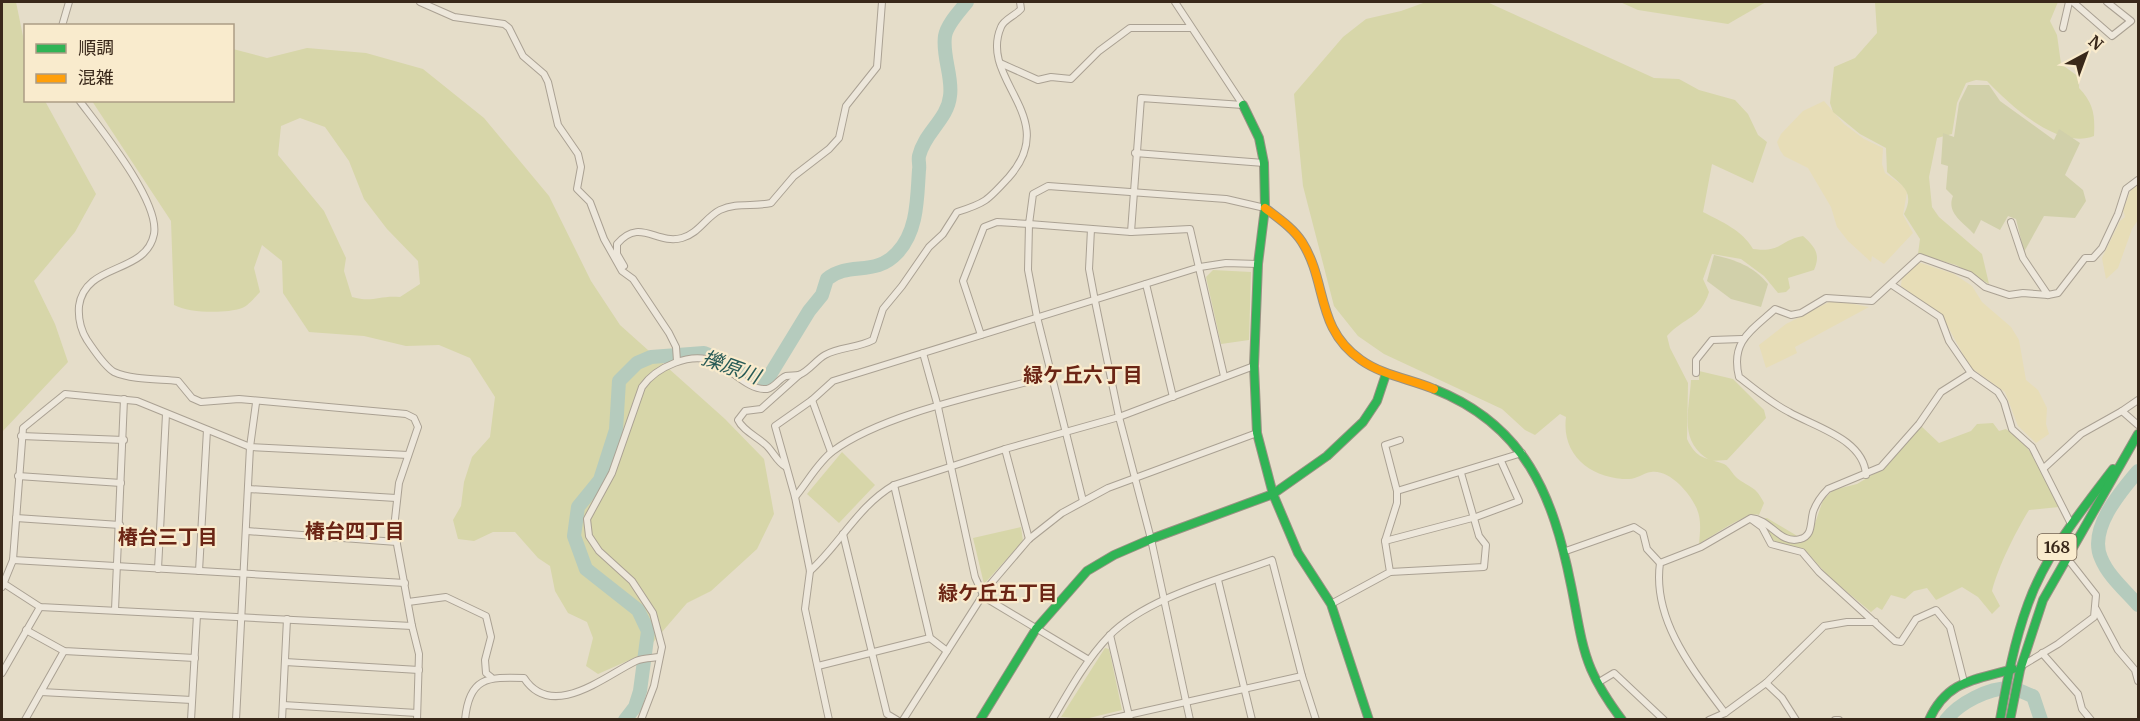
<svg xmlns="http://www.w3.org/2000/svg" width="2140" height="721" viewBox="0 0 2140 721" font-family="Merriweather,'Noto Sans JP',serif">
	<rect width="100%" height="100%" fill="#e5ddc9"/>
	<g fill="#e7ddb7">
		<path d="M1824 101 1844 124 1864 139 1883 148 1882 164 1885 173 1903 186 1907 192 1903 215 1913 233 1884 264 1872 256 1871 262 1848 241 1837 227 1831 207 1808 168 1784 156 1780 150 1777 142 1781 134 1803 111Z"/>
		<path d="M2138 183V220L2132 229 2118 268 2106 279 2102 258 2120 221 2125 217 2123 210 2132 187Z"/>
		<path d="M1921 263 1954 274 1972 286 1982 302 2011 327 2019 340 2026 380 2038 390 2047 408 2046 424 2049 434 2036 443 2018 426 2005 392 1970 367 1942 316 1901 286 1902 277 1915 264Z"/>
		<path d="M1833 300 1869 307 1795 347 1797 353 1766 368 1759 345 1786 324Z"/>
	</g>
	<g fill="#d7d6a9" fill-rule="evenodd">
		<path d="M2 2H16L25 46 26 100 45 101 96 194 75 232 34 281 55 324 68 362 2 432Z"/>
		<path d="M1426 2H1487L1654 78 1679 79 1699 90 1735 100 1748 114 1758 135 1767 142 1753 183 1712 164 1703 212C1722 222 1742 230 1753 249 1781 253 1780 240 1803 236 1815 247 1821 254 1814 270L1788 278 1790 288 1786 292 1778 293 1764 276 1741 259 1712 254 1703 279 1709 292C1700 320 1685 316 1667 336L1670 348 1688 383 1687 439C1697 460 1705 457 1724 464 1730 467 1732 474 1737 478 1751 489 1755 485 1764 503L1759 515C1748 511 1711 537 1699 544 1700 532 1702 519 1696 507 1689 492 1669 469 1651 472 1643 473 1637 479 1629 479 1592 479 1561 456 1566 417L1560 414 1535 435 1525 430 1502 409 1384 354 1358 336 1334 306 1303 186 1294 94 1343 37 1366 19 1401 11Z"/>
		<path d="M1620 2H1766L1728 24 1638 10Z"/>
		<path d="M1875 2H2058L2050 21 2057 35 2061 64 2079 77V88C2094 104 2095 115 2094 136 2058 150 2011 106 1987 81L1976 80 1966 83 1957 103 1952 134 1937 138 1929 177 1932 207 1939 217 1982 254 1989 284 1956 265 1918 254 1920 239 1904 214C1915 192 1903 186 1887 172L1886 148 1860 134 1833 112 1830 103 1834 67 1855 58 1877 33Z"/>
		<path d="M307 48 366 53 423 69 484 118 549 196 591 281 620 325 725 419 764 459 774 514 757 549 711 591 687 603 643 654 598 674 586 666 593 638 587 622 568 613 555 591 550 566 538 558 515 532H493L474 541 458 539 453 520 461 506 464 482 472 457 490 437 495 397 470 358 439 345 406 346 364 336 309 332 283 293 282 261 262 245 254 268 260 292C255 297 248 306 242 308 225 314 189 313 174 305L171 221 92 101 232 100 233 49 267 58ZM300 118 325 127 349 161 364 199 387 229 418 261 420 284 400 297C379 295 373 303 352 297L344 271 346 258 324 211 278 155 281 126Z"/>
		<path d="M1213 270 1251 272 1249 340 1221 344 1206 277Z"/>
		<path d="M1699 371 1733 379 1764 410 1766 418 1727 460 1711 461C1678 442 1689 413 1691 380H1699Z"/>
		<path d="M1993 423 1999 431 2006 429C2036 450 2044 474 2059 507L2029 510C2016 531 1998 567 1992 591L2000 606 1992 614 1978 597 1962 587 1936 600 1927 588 1914 591 1905 599 1891 595 1882 610 1877 607 1871 612 1828 576 1806 551 1776 544 1757 520 1767 518 1799 537 1811 535 1823 500 1833 490 1857 484 1882 469 1921 426 1939 443 1971 431 1977 424Z"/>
		<path d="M842 452 875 485 839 523 807 494Z"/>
		<path d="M1021 527 1023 541 984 584 973 538Z"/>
		<path d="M1105 648 1109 649 1122 710 1085 719 1061 717Z"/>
	</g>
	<g fill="#d1d0aa">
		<path d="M1968 85H1989L2000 101 2054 140 2059 129 2080 143 2065 175 2083 190 2086 201 2075 218 2044 216 2024 252 2016 219 2008 216 2000 230 1981 220 1974 234C1963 222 1946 213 1953 196L1946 189 1948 166 1941 164 1943 133 1954 137 1959 103Z"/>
		<path d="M1714 255C1736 260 1753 266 1768 284L1761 307 1731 299 1707 281Z"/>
	</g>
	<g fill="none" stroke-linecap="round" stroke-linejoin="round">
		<g stroke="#b5cbbd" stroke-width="14">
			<path d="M2138 471C2121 491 2088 529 2101 558 2108 576 2126 591 2138 605"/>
			<path d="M625 720 635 707 640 691 648 631 638 610 586 569 574 536 578 507 600 480 616 430 619 381 637 363 651 357 704 353 731 364 765 383 809 311 822 295 827 279C849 261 875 277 897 253 918 231 917 198 919 170 920 166 918 160 919 156 924 133 948 119 950 96 953 77 942 56 945 36 947 24 960 11 967 2"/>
			<path d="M1946 720C1959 703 1988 688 2010 688 2017 688 2026 694 2033 696L2041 720"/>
		</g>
		<g stroke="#aaa193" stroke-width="8">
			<g id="street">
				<path d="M420 2 454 17 504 24 509 28 523 56 544 74 548 82 558 125 578 154 581 167 577 189 590 202 604 239 622 271 633 279 669 333 676 347 677 361"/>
				<path d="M1175 2 1243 105"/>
				<path d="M2073 2 2112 36 2131 21 2107 2"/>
				<path d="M62 26 69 2"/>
				<path d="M2063 28 2069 2"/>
				<path d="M1000 63 1038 80 1051 77 1071 79 1099 51 1130 28H1191"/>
				<path d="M79 100C99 127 160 201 154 234 146 275 85 262 79 306 78 319 80 329 87 340 94 350 104 366 114 372 132 380 159 379 178 381L192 398 201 402 239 399 406 414 414 418 418 427 399 483 394 528 412 626 419 654 417 720"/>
				<path d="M1135 153 1264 163"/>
				<path d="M2011 222 2023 258 2048 295"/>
				<path d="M1091 229 1089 269 1095 301 1119 417 1151 539 1190 720"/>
				<path d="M1131 232 1141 98 1243 105"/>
				<path d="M624 266 617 254V244C640 217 656 245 682 238 698 234 706 217 720 210 737 202 754 207 771 203L794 176 829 149 839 138 846 106 877 67 882 2"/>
				<path d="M1146 284 1173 397"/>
				<path d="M1892 285 1940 317 1949 341 1971 373 1998 392 2004 402 2012 429 2032 447 2071 524"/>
				<path d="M981 335 963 281 984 227 997 222 1029 224 1033 194 1048 186 1226 199 1265 208"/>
				<path d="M923 353 938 407 975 577 984 597 1089 660"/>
				<path d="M1696 373V360L1712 340 1742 339"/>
				<path d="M812 400 831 452"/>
				<path d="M2122 411 2138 400"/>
				<path d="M21 436 124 440"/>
				<path d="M1005 449 1029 539"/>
				<path d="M786 467C777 462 774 453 767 446 758 437 743 431 738 420L745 411 761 409 799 375"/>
				<path d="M2044 468 2081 434 2122 411 2138 425"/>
				<path d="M1866 475C1864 439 1815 427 1789 412 1771 403 1755 389 1739 377 1730 341 1752 330 1775 309L1791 315 1801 313 1826 298 1872 301 1920 257 1970 275 1985 287 2009 295 2023 293 2048 295 2058 293 2085 258H2093L2102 248 2118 214 2126 189 2138 180"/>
				<path d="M18 476 121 483"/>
				<path d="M894 485 930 638 947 651"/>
				<path d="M248 489 396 498"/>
				<path d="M1397 491 1385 445 1400 440"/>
				<path d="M795 497C807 483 818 462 833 451 884 413 988 393 1050 376"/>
				<path d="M1083 501 1037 317 1028 270 1029 224 1131 232 1190 229 1224 376"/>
				<path d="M16 518 120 525"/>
				<path d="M1751 519 1762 527 1771 544 1802 552 1819 572 1895 641 1901 642 1916 619 1936 610 1950 627 1964 682"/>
				<path d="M247 531 397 542"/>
				<path d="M843 534 887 714 897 720"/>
				<path d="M1385 541 1476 517 1519 501 1501 461"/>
				<path d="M1563 552 1634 527 1643 533 1647 549 1660 563"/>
				<path d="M13 560 405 583"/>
				<path d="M158 569 166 414"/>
				<path d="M199 571 207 430"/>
				<path d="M810 571C840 544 858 506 894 485L1005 449 1119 417 1254 366"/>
				<path d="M1390 572 1484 567 1486 545 1479 536 1461 473"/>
				<path d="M1218 580 1252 720"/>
				<path d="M3 583 40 607 412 626"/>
				<path d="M2 587 13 560 23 428 65 394 137 401 250 447 408 455"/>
				<path d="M408 602 446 597 486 616 491 637 485 660 486 673 491 677"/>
				<path d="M1331 604 1390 572 1385 541 1397 503V491L1522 453"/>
				<path d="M2096 609 2118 650 2135 670 2138 681"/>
				<path d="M115 610 124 399"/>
				<path d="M26 630 64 651 195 658"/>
				<path d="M1110 635 1130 720"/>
				<path d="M2042 653 2078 694 2082 709 2091 720"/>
				<path d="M285 662 419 670"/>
				<path d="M2023 665 2058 644 2094 617 2096 595 2067 558"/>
				<path d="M818 666 930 638"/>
				<path d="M2 673 40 607"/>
				<path d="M1599 682 1614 673 1664 720"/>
				<path d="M1766 683 1824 626 1847 622H1875"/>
				<path d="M41 692 192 700"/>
				<path d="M283 705 417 713"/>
				<path d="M1725 713C1693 670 1652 620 1660 563L1701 547 1751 518C1770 519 1780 545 1800 539 1813 536 1810 523 1813 512 1816 503 1822 495 1828 489L1881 467 1919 424 1941 392 1971 373"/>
				<path d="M25 720 64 651"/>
				<path d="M191 720 197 615"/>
				<path d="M236 720 250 447 256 403"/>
				<path d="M282 720 287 619"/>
				<path d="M465 720C469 677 487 677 524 678 552 721 605 676 636 661 642 658 652 658 659 657"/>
				<path d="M641 720 654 686 662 647 653 613 632 581 599 551 589 536 587 519 612 473 642 387C656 367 691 351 715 362 731 369 749 391 767 389 776 387 778 379 786 376 790 375 795 376 799 375 809 371 816 360 825 355 839 347 858 348 873 340L883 309 902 286 929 247 943 234 957 212C986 203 988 200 1009 177 1062 117 978 80 1001 27 1004 19 1015 16 1021 9L1020 2"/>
				<path d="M829 720 805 609 810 571 795 497 775 426 812 400 833 381 1200 267 1226 263 1258 264"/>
				<path d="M903 720 988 587 1029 539 1062 513 1108 488 1257 433"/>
				<path d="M1052 720C1069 691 1086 660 1109 636 1147 597 1221 579 1272 560L1302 676 1316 720"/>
				<path d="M1106 720 1302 676"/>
				<path d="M1709 720 1725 713 1766 683 1782 698 1796 720"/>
				<path d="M1835 720H1839"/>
			</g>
		</g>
		<g stroke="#999183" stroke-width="10">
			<g id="fast">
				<path d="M1243 105 1259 138 1264 163 1265 208 1258 264 1254 366 1257 433 1273 494 1298 553 1331 604 1369 720"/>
				<path d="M1434 389C1525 425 1553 495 1571 585 1577 613 1580 643 1591 669 1599 688 1610 704 1622 720"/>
				<path d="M980 720 1036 629 1087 571 1114 555 1151 539 1273 494 1327 456 1363 422 1377 401 1386 374"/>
				<path d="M1929 720C1947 680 1975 680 2013 669"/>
				<path d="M2000 720C2007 681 2014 642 2028 604 2046 554 2081 511 2113 469"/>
				<path d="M2010 720 2020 670 2043 600 2138 434"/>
			</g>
		</g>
		<g stroke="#999183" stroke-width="10">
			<path id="slow" d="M1265 208C1278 218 1293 228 1302 242 1328 283 1315 328 1361 360 1382 375 1410 379 1434 389"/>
		</g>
		<use href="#street" stroke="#ede7db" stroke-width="6"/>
		<use href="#fast" stroke="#30b455" stroke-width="8"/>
		<use href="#slow" stroke="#ff9f0a" stroke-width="8"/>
	</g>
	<g text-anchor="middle" stroke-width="4.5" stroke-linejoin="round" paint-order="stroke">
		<rect fill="#f9ebcd" stroke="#736250" stroke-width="1.5" x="2037.5" y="534" width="39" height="26" rx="4.5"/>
		<g font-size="16" font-weight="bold" fill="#39281a">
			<text x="2057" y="553">168</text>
		</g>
		<g font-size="20" font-style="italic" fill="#285b56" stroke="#f9ebcd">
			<text transform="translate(731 367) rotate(20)" y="7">擽原川</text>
		</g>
		<g font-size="20" font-weight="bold" fill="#6b2515" stroke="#f9ebcd">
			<text x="1083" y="382">緑ケ丘六丁目</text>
			<text x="355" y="538">椿台四丁目</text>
			<text x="168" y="544">椿台三丁目</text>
			<text x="998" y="600">緑ケ丘五丁目</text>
		</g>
	</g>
	<rect width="2140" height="721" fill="none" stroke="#39281a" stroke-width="6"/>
	<rect x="24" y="24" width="210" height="78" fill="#f9ebcd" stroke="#ac9d85" stroke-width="1.5"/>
	<rect x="36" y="44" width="30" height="9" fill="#30b455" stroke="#ac9d85" stroke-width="1.5"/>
	<text x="78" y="54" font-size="18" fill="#39281a">順調</text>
	<rect x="36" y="74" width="30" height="9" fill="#ff9f0a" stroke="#ac9d85" stroke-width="1.5"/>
	<text x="78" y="84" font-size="18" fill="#39281a">混雑</text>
	<g transform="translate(2086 54) rotate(41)" stroke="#f9ebcd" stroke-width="4.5" paint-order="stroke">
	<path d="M0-4.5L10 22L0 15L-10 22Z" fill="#39281a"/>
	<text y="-9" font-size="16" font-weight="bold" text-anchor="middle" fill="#39281a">N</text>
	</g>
</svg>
